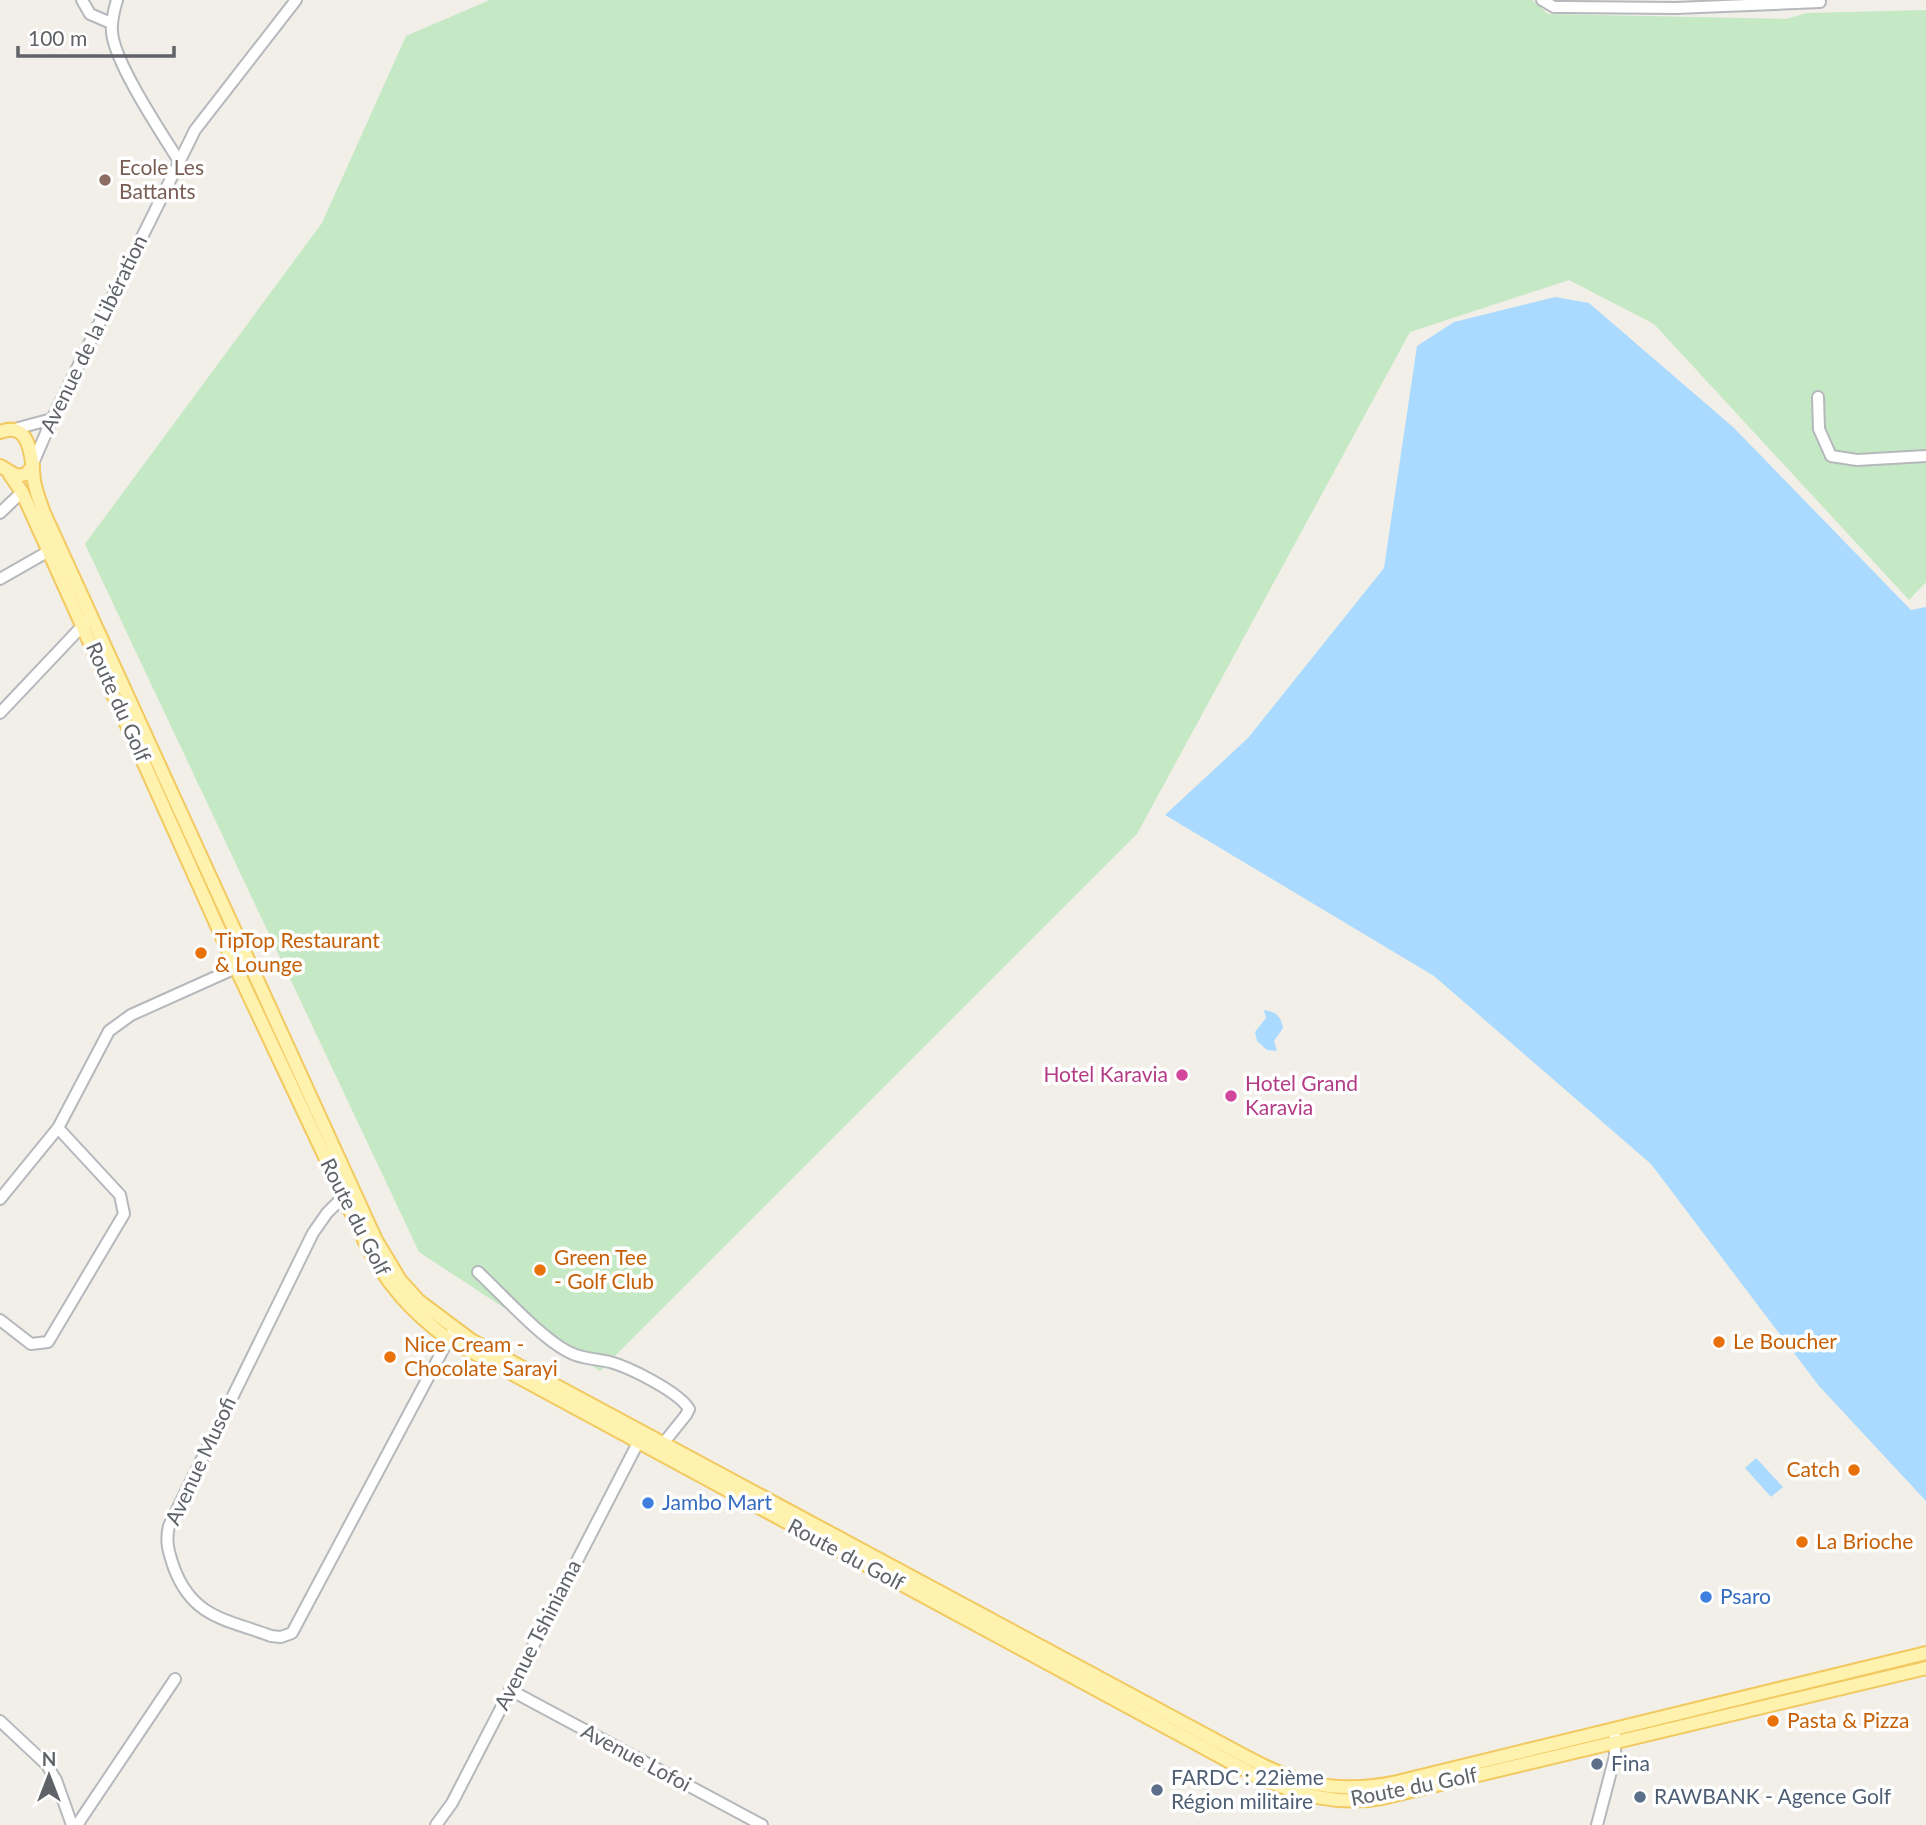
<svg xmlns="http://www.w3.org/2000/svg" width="1926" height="1825" viewBox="0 0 1926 1825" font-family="Lato,sans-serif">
	<rect width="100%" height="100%" fill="#f1efe8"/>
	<path fill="#c5e8c5" d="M490 0H1532L1548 14 1786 19 1807 13 1926 10V582L1909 600 1654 324 1569 280 1410 332 1137 834 600 1371 419 1252 85 544 322 223 406 36Z"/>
	<g fill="#aadaff">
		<path d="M1555 297 1589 303 1733 427 1911 610 1926 607V1501L1819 1386 1651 1164 1434 976 1165 815 1248 738 1384 568 1417 346 1454 322Z"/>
		<path d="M1264 1010C1276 1012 1281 1016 1283 1028L1274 1041 1277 1051 1267 1050 1257 1041 1255 1032 1266 1018Z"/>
		<path d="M1756 1458 1783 1487 1771 1497 1745 1468Z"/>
	</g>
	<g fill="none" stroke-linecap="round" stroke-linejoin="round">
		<g stroke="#b5b8bc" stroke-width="14">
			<g id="minor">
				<path d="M82 0 90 14 111 23"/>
				<path d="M117 0C114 10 111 21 112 32 114 62 162 134 179 161"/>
				<path d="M1542 0 1554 7H1565L1676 8 1820 2"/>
				<path d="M1818 397 1819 429 1831 456 1857 460 1926 456"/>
				<path d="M11 430 52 419"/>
				<path d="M34 461 52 419 195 130 296 0"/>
				<path d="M0 513 22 492"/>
				<path d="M0 579 49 551"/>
				<path d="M0 713 87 621"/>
				<path d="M347 1193 327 1213 313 1233 169 1526C165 1542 169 1553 174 1568 193 1618 226 1619 271 1636L281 1637 292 1633 454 1329"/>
				<path d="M0 1199 58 1128 109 1031 131 1015 249 962"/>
				<path d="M478 1272C502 1294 545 1343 573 1354 585 1359 598 1359 610 1362 629 1367 679 1392 689 1409L686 1415 658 1450"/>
				<path d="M0 1320 31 1344 48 1342 124 1214 120 1195 58 1128"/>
				<path d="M510 1690 762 1825"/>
				<path d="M0 1721 47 1765 56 1780 72 1825"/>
				<path d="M77 1825 175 1679"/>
				<path d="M436 1825 452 1803 642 1435"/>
				<path d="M1597 1825 1615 1756V1736"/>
			</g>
		</g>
		<g stroke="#f2c960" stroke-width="16">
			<g id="major">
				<path d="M0 432C32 419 32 463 34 481 36 492 40 502 44 513L376 1240 400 1280 419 1301 471 1340 1202 1733C1273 1771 1314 1800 1397 1782L1926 1653"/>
				<path d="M0 466 17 476 26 474 33 466"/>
				<path d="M10 475 22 492 236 968 366 1244C387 1285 412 1312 448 1339L1258 1777C1299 1795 1337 1806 1382 1798L1926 1668"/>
			</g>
		</g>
		<use href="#minor" stroke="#fff" stroke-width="10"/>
		<use href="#major" stroke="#fff2af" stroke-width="12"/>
	</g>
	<circle fill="#8d6e63" stroke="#fff" stroke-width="2.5" cx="105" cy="180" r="7"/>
	<g fill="#e8710a" stroke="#fff" stroke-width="2.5">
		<circle cx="201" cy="953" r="7"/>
		<circle cx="540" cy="1270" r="7"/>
		<circle cx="1719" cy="1342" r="7"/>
		<circle cx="390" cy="1357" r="7"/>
		<circle cx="1854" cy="1470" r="7"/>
		<circle cx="1802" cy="1542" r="7"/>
		<circle cx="1773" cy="1721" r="7"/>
	</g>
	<g fill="#d1479c" stroke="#fff" stroke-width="2.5">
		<circle cx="1182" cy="1075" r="7"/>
		<circle cx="1231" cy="1096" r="7"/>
	</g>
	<g fill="#3f7fe0" stroke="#fff" stroke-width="2.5">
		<circle cx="648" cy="1503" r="7"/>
		<circle cx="1706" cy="1597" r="7"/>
	</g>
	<g fill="#5c6f8a" stroke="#fff" stroke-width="2.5">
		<circle cx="1597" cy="1764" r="7"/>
		<circle cx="1157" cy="1790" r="7"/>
		<circle cx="1640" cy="1797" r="7"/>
	</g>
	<g text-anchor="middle" stroke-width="7" stroke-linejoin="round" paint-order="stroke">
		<g font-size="21" fill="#785e54" stroke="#fff" text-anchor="start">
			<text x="119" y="175">Ecole Les<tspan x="119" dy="24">Battants</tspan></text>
		</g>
		<g font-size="21" fill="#5f6368" stroke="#fff">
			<text transform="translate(94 334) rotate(-64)" y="7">Avenue de la Libération</text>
			<text transform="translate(118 702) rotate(66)" y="7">Route du Golf</text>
			<text transform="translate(355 1217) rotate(63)" y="7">Route du Golf</text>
			<text transform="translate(201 1461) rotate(-65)" y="7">Avenue Musofi</text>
			<text transform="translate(846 1555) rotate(28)" y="7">Route du Golf</text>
			<text transform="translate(538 1635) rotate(-63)" y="7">Avenue Tshiniama</text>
			<text transform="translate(636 1758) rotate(28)" y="7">Avenue Lofoi</text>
			<text transform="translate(1414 1787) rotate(-11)" y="7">Route du Golf</text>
		</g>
		<g font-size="21" fill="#c56008" stroke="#fff" text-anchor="start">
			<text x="215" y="948">TipTop Restaurant<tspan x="215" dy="24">&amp; Lounge</tspan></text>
			<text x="554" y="1265">Green Tee<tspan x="554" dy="24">- Golf Club</tspan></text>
			<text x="1733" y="1349">Le Boucher</text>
			<text x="404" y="1352">Nice Cream -<tspan x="404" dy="24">Chocolate Sarayi</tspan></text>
			<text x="1840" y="1477" text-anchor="end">Catch</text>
			<text x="1816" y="1549">La Brioche</text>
			<text x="1787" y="1728">Pasta &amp; Pizza</text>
		</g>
		<g font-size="21" fill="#b23c85" stroke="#fff" text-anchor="end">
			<text x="1168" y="1082">Hotel Karavia</text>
			<text x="1245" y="1091" text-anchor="start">Hotel Grand<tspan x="1245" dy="24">Karavia</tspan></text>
		</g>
		<g font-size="21" fill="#366cbe" stroke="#fff" text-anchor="start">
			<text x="662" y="1510">Jambo Mart</text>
			<text x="1720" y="1604">Psaro</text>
		</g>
		<g font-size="21" fill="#4e5e75" stroke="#fff" text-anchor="start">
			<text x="1611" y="1771">Fina</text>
			<text x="1171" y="1785">FARDC : 22ième<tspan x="1171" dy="24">Région militaire</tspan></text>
			<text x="1654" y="1804">RAWBANK - Agence Golf</text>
		</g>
	</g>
	<g transform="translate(49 1776)" stroke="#ffffff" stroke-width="5" paint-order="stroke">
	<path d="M0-5L12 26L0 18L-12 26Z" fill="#5f6368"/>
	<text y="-10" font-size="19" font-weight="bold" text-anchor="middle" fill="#5f6368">N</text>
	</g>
	<path d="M18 46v10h156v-10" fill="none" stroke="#5f6368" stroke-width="3.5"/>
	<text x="28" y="46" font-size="21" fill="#5f6368" stroke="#ffffff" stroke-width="5" paint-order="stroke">100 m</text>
</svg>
